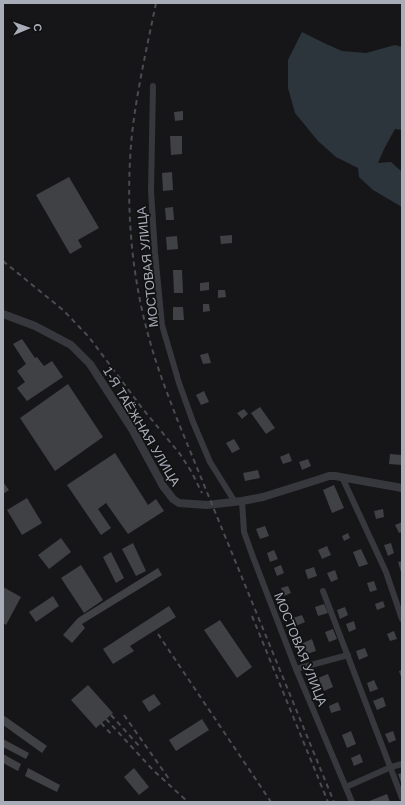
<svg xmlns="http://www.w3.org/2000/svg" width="405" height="805" viewBox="0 0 405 805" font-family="Arial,sans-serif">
	<rect width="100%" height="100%" fill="#161618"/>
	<path fill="#2c353c" d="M302 32 324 43 342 51 366 53 395 45 402 47V130L395 129 384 149 378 163 391 162 402 172V207L373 190 359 177 358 168 336 157 318 141 295 113 288 88V60Z"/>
	<g fill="#404145">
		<path d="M183 111V120L175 121 174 112Z"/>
		<path d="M170 136H182V154L171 155Z"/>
		<path d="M172 172 173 190 163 191 162 173Z"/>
		<path d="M69 177 99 228 78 240 82 247 70 254 36 195Z"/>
		<path d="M173 207 174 220H166L165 208Z"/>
		<path d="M232 235V243L221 244 220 236Z"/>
		<path d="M177 236 178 249 167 250 166 237Z"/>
		<path d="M173 270H182L183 293H174Z"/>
		<path d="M209 282V290L200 291V283Z"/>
		<path d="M218 290H225L226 297 218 298Z"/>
		<path d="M203 304H209L210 311 203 312Z"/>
		<path d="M173 307H183L184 320H173Z"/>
		<path d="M22 339 35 358 37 357 44 366 52 361 63 377 27 401 17 388 25 382 17 371 26 364 13 344Z"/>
		<path d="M208 353 211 363 203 364 200 355Z"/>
		<path d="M68 384 103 437 55 471 20 418Z"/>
		<path d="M204 391 209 402 201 405 196 395Z"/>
		<path d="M260 407 275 428 266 434 251 413Z"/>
		<path d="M244 409 248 414 242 419 237 413Z"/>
		<path d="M234 439 240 449 232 453 226 443Z"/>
		<path d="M115 453 148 505 156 499 164 511 128 534 106 503 98 509 111 528 101 535 67 485Z"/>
		<path d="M289 453 292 461 283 464 280 457Z"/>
		<path d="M390 454 402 455V465L389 464Z"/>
		<path d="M308 459 311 466 302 470 299 462Z"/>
		<path d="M258 470 260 478 245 481 243 473Z"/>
		<path d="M3 482 9 490 3 494Z"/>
		<path d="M334 485 344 508 332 513 323 490Z"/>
		<path d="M27 498 42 523 22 535 7 510Z"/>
		<path d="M383 509 384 517 376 519 374 511Z"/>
		<path d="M402 522V532L399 533 395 525Z"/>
		<path d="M265 526 269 536 260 539 256 529Z"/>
		<path d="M348 533 350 538 344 541 342 536Z"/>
		<path d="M61 538 71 552 49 569 38 555Z"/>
		<path d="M133 543 146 571 136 576 122 549Z"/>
		<path d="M391 543 394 553 388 556 384 545Z"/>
		<path d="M327 546 331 555 322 559 318 550Z"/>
		<path d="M361 549 368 564 359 567 353 552Z"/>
		<path d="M274 550 278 559 270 562 267 553Z"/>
		<path d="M111 552 124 578 116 583 103 557Z"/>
		<path d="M402 561V575L398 562Z"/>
		<path d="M81 565 103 600 84 613 61 578Z"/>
		<path d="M281 565 284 573 277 576 274 568Z"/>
		<path d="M314 567 317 576 308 579 305 570Z"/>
		<path d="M158 568 162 575 82 624 85 628 72 643 63 635 78 618Z"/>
		<path d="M335 570 338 579 331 582 327 573Z"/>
		<path d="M374 581 377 590 370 592 367 583Z"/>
		<path d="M288 586 291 593 284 596 281 588Z"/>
		<path d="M3 587 21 597 6 625 3 623Z"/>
		<path d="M53 596 59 606 36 622 29 612Z"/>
		<path d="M383 601 385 607 377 610 375 604Z"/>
		<path d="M324 604 328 613 318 616 315 607Z"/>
		<path d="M169 606 176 617 130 646 134 651 113 664 103 649Z"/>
		<path d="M345 607 348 615 340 619 337 610Z"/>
		<path d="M302 615 305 622 296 626 293 618Z"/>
		<path d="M220 620 252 667 237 678 204 630Z"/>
		<path d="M354 621 356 629 349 632 346 624Z"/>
		<path d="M333 629 337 639 329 642 325 632Z"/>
		<path d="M394 631 397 639 390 641 387 634Z"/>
		<path d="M312 639 316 651 307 654 303 643Z"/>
		<path d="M365 648 368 656 359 660 356 651Z"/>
		<path d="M402 670V677H401L399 671Z"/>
		<path d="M328 674 333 687 324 691 318 678Z"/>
		<path d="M374 680 378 689 370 692 367 683Z"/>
		<path d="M88 685 113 713 96 728 71 700Z"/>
		<path d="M154 694 161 704 149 712 142 701Z"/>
		<path d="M383 697 386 706 377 710 373 701Z"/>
		<path d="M338 702 341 710 331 713 329 706Z"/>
		<path d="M3 715 47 746 42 753 3 725Z"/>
		<path d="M202 719 209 730 176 751 169 740Z"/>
		<path d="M351 731 356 744 347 748 342 735Z"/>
		<path d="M393 731 396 740 389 743 385 734Z"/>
		<path d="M3 739 29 753 26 759 3 747Z"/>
		<path d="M3 754 21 764 18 771 3 763Z"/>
		<path d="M360 754 363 762 354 766 351 758Z"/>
		<path d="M28 768 60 785 57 792 25 776Z"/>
		<path d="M134 768 149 787 139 795 124 777Z"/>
		<path d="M402 773V785L398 774Z"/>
		<path d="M387 794 390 802H367Z"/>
	</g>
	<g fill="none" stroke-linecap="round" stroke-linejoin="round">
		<g stroke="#37383d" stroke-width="6">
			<path d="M153 86 151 191 155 253 162 325 179 383 193 422 210 462 235 502"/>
			<path d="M342 477 386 572 402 619"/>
			<path d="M242 501 244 532 253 557 296 669 352 802"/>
			<path d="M323 591 402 798"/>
			<path d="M296 669 348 655"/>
			<path d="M346 787 391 767 402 764"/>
		</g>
		<path stroke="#37383d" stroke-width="8" d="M3 314 35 326 71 345 90 364 132 429 163 486 173 499 179 503 207 505 242 501 263 497 317 480 329 476H335L402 488"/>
		<g stroke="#4a4c52" stroke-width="2" stroke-dasharray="5 4" stroke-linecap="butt">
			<path d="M156 3C147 47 137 90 132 134 125 205 131 277 151 345 158 370 168 395 177 419L334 802"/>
			<path d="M3 261 63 310 88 336 101 353 142 408 180 454 191 471 202 493"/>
			<path d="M252 616 328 802"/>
			<path d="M158 634 271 802"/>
			<path d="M111 715 140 747"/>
			<path d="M124 715 169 779"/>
			<path d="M106 719 153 770 188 802"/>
			<path d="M101 723 113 736"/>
		</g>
	</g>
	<g text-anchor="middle" stroke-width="3.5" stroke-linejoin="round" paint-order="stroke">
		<g font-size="13" fill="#a8adb8" stroke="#111113">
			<text transform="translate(147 267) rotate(-96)" y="5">МОСТОВАЯ УЛИЦА</text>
			<text transform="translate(142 426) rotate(59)" y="5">1-Я ТАЁЖНАЯ УЛИЦА</text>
			<text transform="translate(301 649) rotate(68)" y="5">МОСТОВАЯ УЛИЦА</text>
		</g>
	</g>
	<rect width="405" height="805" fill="none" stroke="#a8adb8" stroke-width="8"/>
	<g transform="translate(28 28) rotate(88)" stroke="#111113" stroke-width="3" paint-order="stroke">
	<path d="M0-3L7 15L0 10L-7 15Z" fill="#a8adb8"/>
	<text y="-6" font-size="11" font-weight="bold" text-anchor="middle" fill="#a8adb8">С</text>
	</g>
</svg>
